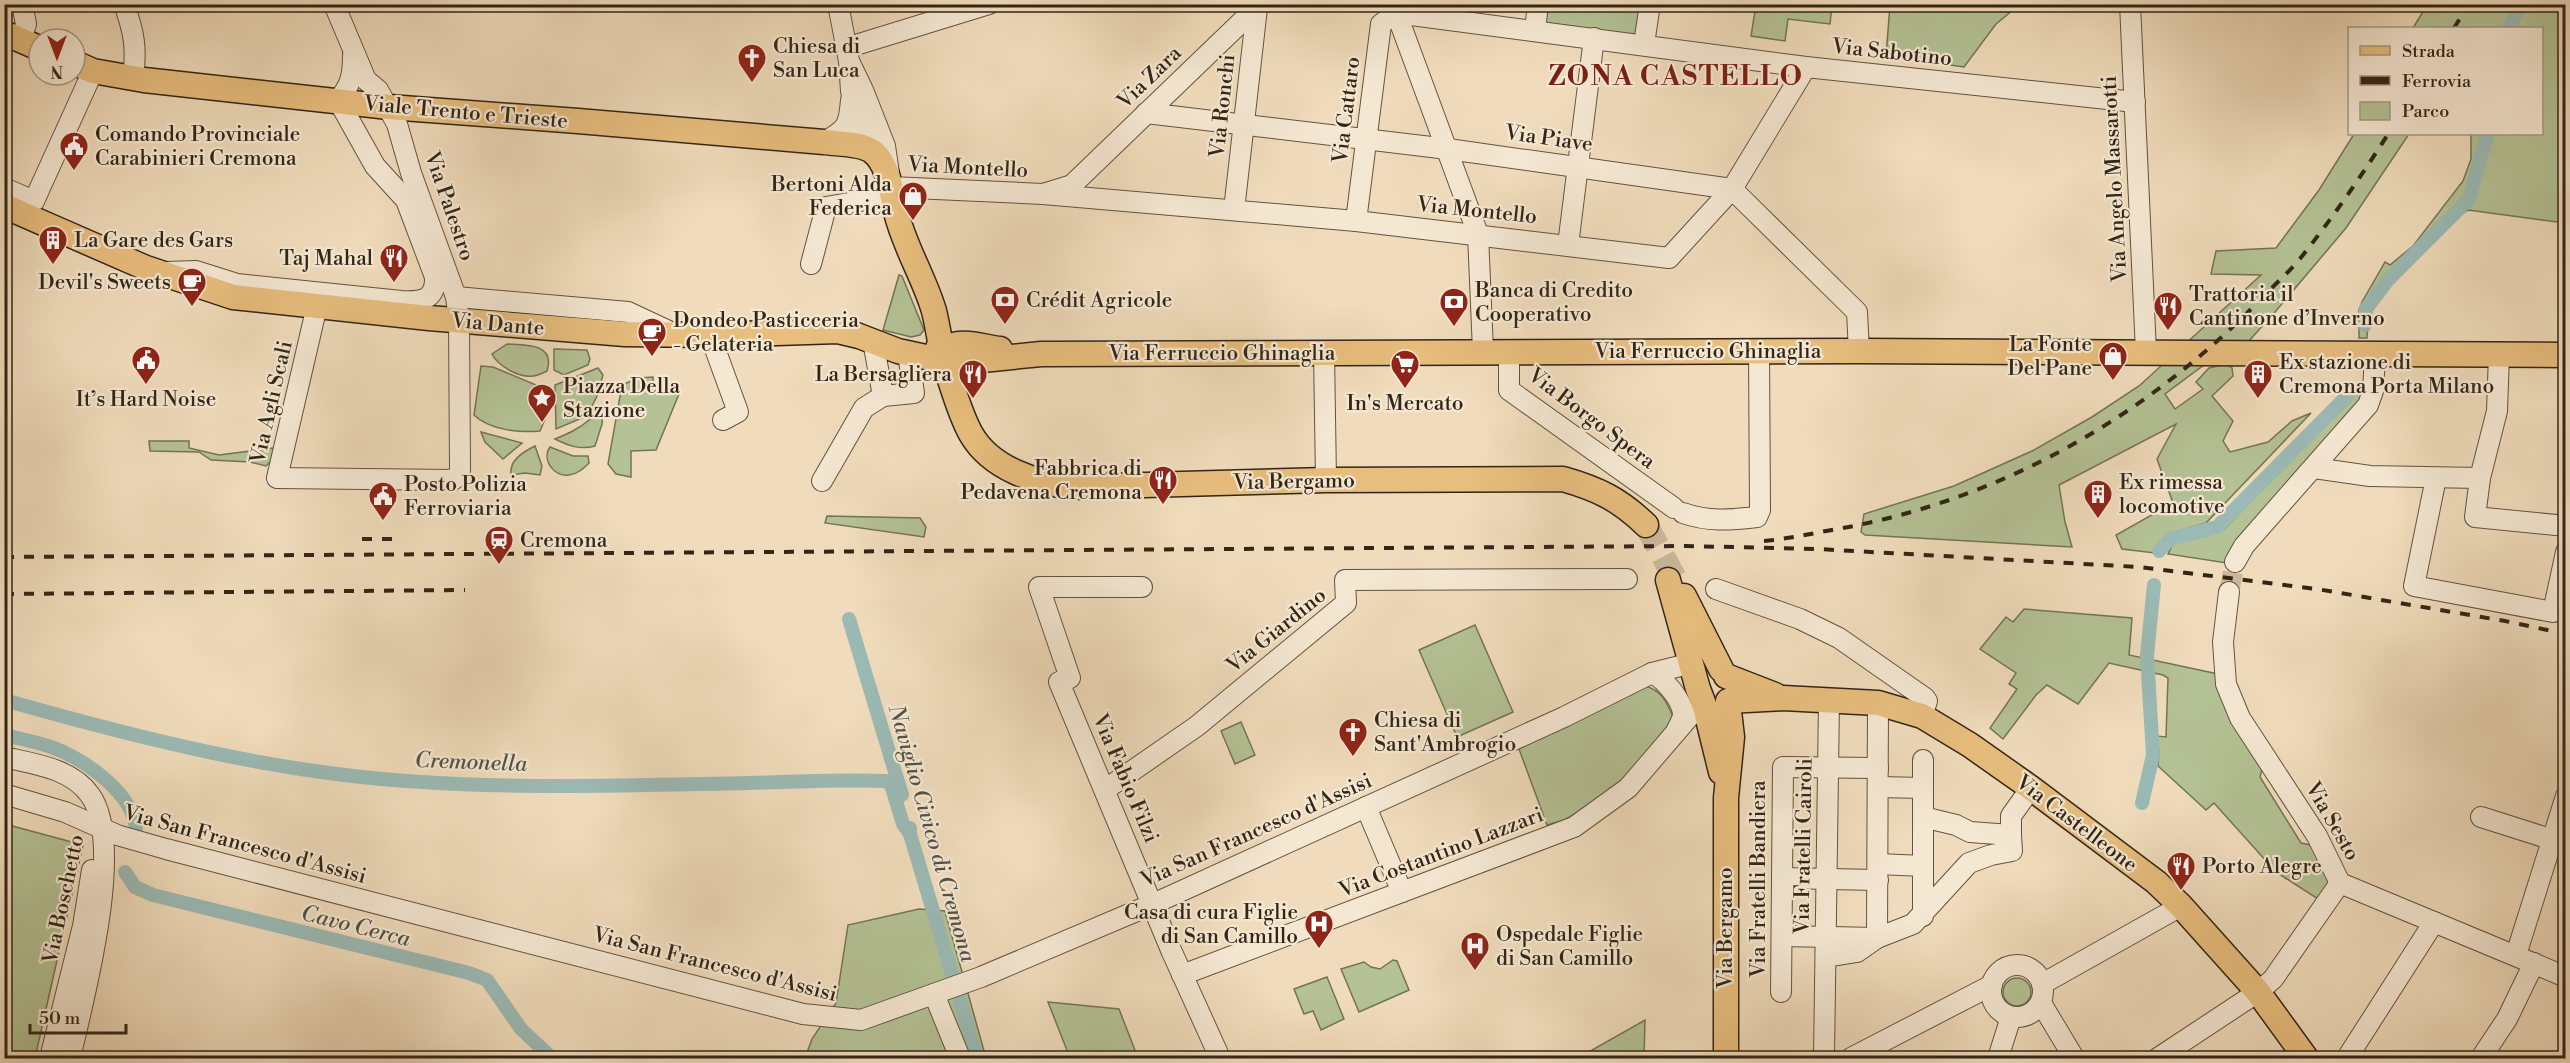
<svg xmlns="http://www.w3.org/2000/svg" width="2570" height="1063" viewBox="0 0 2570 1063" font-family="'Libre Bodoni',serif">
	<rect width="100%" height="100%" fill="#f0dcbc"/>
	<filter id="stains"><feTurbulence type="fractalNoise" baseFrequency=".00333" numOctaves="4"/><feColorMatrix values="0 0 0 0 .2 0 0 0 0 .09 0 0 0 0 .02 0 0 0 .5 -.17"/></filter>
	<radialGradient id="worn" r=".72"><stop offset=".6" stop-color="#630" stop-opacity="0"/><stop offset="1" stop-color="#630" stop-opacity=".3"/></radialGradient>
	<g fill="#b4c295" stroke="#737456" stroke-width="1.5">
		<path d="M1542 5H1645L1641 39 1540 27Z"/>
		<path d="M1756 5H1832L1830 24 1788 19 1785 41 1751 36Z"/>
		<path d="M1890 5V4L2019 5 1996 24 1964 67 1886 56Z"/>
		<path d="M2427 5H2565V223L2468 210 2452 220 2369 307 2367 338H2359V310L2362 302 2385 262 2390 265 2413 246 2463 181 2471 159V134H2542V28H2413Z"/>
		<path d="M2354 134H2409L2346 228 2275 312 2238 353 2204 365 2165 394 2175 409 2203 389 2196 382 2209 368 2227 364 2232 368 2233 376 2212 396 2233 421 2223 441 2230 452 2268 442 2292 421 2311 413 2206 523 2168 534 2155 553 2122 549 2116 535 2173 503 2157 459 2176 424 2059 485 2065 522 2072 547 1865 535 1861 532 1864 514 1954 486 2032 451 2092 417 2139 386 2261 275 2211 274 2216 251 2276 248 2319 190Z"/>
		<path d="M899 275 902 276 924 330 920 335 911 337 883 330Z"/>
		<path d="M507 344C525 345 556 343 547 371 543 373 537 376 533 376 519 378 498 366 492 354Z"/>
		<path d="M554 349 587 350 590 359 588 365 564 375 554 370Z"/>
		<path d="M481 366 493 367 548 390V412L540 431C520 433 489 430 474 415Z"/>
		<path d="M598 368 603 375 597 396 587 416 556 429 555 385Z"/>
		<path d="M653 377V394H679L656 450 631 451V477L616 474 608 464 622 385 638 378Z"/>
		<path d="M2370 380 2363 404 2227 563 2168 554 2174 542 2224 529 2345 404 2358 384Z"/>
		<path d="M603 408 602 424 595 446C580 450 569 446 555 439 567 434 579 429 589 420 595 415 596 410 603 408Z"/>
		<path d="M481 432 522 443 503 459 485 442Z"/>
		<path d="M149 441H189V448L219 455 274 448 271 461 266 466 250 462 211 460 199 452 150 451Z"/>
		<path d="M535 446 542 466 540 475 525 473 511 475C509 460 523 452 535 446Z"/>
		<path d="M550 447 573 456H588L589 463C584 468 578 474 569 475 554 477 541 460 550 447Z"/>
		<path d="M827 516 920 518 926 527 924 537 825 523Z"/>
		<path d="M2024 609 2132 618 2129 655 2218 674 2263 765 2260 777 2301 843 2316 846 2331 878 2321 901 2276 872 2214 803 2206 810 2158 766 2159 753 2157 736 2166 737 2168 678 2163 675 2109 663 2078 704 2047 685 2036 695 2003 739 1990 728 2017 689 2009 684 2016 673 1980 649 2006 617 2013 622Z"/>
		<path d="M1475 625 1513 712 1457 737 1419 650Z"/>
		<path d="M1645 686C1663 691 1667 703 1674 719L1616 791 1564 820 1547 825 1519 749Z"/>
		<path d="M1241 722 1255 755 1235 764 1221 731Z"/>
		<path d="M5 824 83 845 35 1058H5Z"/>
		<path d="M919 909 945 911 986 1058H805L812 1039 836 1003 848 925Z"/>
		<path d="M1393 960 1397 961 1409 990 1359 1012 1341 969 1364 962 1371 967 1380 969Z"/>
		<path d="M1327 977 1344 1019 1321 1030 1313 1011 1304 1014 1294 989Z"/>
		<circle cx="2017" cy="992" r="14"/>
		<path d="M1048 1002 1119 1009 1138 1058H1070Z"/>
		<path d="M1645 1020 1644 1058H1578Z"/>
	</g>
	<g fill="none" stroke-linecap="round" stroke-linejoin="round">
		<g stroke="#9bbab5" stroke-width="14">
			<path d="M2509 28 2521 4"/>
			<path d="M2365 325 2366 309 2388 280 2469 199 2487 134"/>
			<path d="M2159 551 2170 539 2217 527 2349 394"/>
			<path d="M849 619 902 795"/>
			<path d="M4 700C142 739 280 774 422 782 531 789 641 785 749 783 795 782 841 779 886 781L891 785 903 824 910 834"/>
			<path d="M4 735C21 739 38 742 54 748 85 760 133 793 136 829"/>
			<path d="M2142 803 2153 755 2147 655 2154 585"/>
			<path d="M910 828V834L977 1058"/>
			<path d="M125 872 135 887 153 895 469 973 487 980 521 1029 552 1058"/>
		</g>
		<path stroke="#cab79b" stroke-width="20" stroke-dasharray="20 10" stroke-linecap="butt" d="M2229 592 2235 562"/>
		<path stroke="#cab79b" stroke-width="24" stroke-dasharray="24 12" stroke-linecap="butt" d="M1646 525 1677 582"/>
		<g stroke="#625340" stroke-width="22">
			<g id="minor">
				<path d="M124 4C134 32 137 48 133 78"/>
				<path d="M838 4 849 61 851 91 867 149"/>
				<path d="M1393 4 1478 234 1483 351"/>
				<path d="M2130 4 2146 352"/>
				<path d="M1535 30 1538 4"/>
				<path d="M21 40 26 24 22 4"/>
				<path d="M1644 44 1650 4"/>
				<path d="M846 48 989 4"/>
				<path d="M849 61 863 90 885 146 891 187 1043 194 1072 185 1260 4"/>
				<path d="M1146 113 1448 149 1732 189 1857 312 1859 351"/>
				<path d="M824 142C847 129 849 126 851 100"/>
				<path d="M4 188 34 201"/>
				<path d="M1043 194 1356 221 1669 258 1732 189 1806 67"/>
				<path d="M34 201 93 71"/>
				<path d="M1234 210 1257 8"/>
				<path d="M1356 221 1381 24 1396 13 1806 67 2135 102"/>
				<path d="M1568 245 1594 38"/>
				<path d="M811 264 826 207 877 198"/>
				<path d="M167 272 196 271 237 284 401 301C420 302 436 301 435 277L406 200 375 166 338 100C351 86 353 74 353 55"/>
				<path d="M320 293 277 478 453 480 458 476 460 470 459 320 456 297 411 173 397 124 378 90 366 80 334 4"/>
				<path d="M456 297 628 312 675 334"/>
				<path d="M710 335 738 412 723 420"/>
				<path d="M873 341 883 396 914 393 908 354"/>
				<path d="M1509 351V390L1674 508"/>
				<path d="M1324 352 1326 480"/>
				<path d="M2499 355 2497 411 2480 478 2475 517 2566 526"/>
				<path d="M2314 468 2370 476 2480 478"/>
				<path d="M2436 478 2414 586 2553 612 2566 552"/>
				<path d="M822 481 864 408 883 396"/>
				<path d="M1683 513C1708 522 1730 520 1757 517L1760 510 1759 351"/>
				<path d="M2235 562 2244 546 2368 405 2373 391 2375 355"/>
				<path d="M1142 587H1039L1070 678 1059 682 1171 950 1220 1058"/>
				<path d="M1716 589 1800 619 1839 638 1925 698 1927 701 1922 716"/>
				<path d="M2229 592 2223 642 2226 684 2240 718 2317 836 2340 883 2566 977"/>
				<path d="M1652 673C1664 679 1682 699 1683 714 1683 720 1678 726 1676 732"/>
				<path d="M4 757C34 764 71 768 90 795 126 844 83 1001 70 1058"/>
				<path d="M1923 760V916"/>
				<path d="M1878 787 1923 788"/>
				<path d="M1106 789 1197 726 1346 603 1345 580 1627 579"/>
				<path d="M4 794 65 812 117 835 166 849 803 1014 861 1020 981 977 1153 904 1564 717 1652 673 1692 663"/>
				<path d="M1366 807 1402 892"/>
				<path d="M2481 817 2566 844"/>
				<path d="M2011 835V816L2031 788"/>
				<path d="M1878 864 1923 866"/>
				<path d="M1782 878 1878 880"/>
				<path d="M1782 936 1877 938"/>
				<path d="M1877 938 1878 703"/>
				<path d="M2516 955 2566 796"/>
				<path d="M1826 957 1857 952 1877 938 1913 924 1969 863 1991 855 2012 851 2011 835 1970 832 1956 825 1923 817"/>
				<circle cx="2017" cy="991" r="26"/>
				<path d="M1182 975 1574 827 1628 788 1689 717 1704 705"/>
				<path d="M2042 984 2181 906"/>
				<path d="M1781 992 1783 767 1878 768"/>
				<path d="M934 994 960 1058"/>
				<path d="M2041 1003 2074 1058"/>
				<path d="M50 1058 83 926 92 870"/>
				<path d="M1824 1058 1829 700"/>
				<path d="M1851 1058 1992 985"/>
				<path d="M1998 1058 2011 1017"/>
				<path d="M2158 1058 2258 992 2273 979 2340 883"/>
				<path d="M2347 1058 2434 922"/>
				<path d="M2481 1058 2507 1019 2534 963"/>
			</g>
		</g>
		<g stroke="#322516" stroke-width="27">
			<g id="major">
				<path d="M4 33 39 48"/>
				<path d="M75 63 93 71 144 80 389 107 578 121 824 142C838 144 862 143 873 152 889 165 891 193 896 212 904 246 924 277 934 311 938 327 940 344 944 361"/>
				<path d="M4 206 146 268 233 297 429 318 625 334 710 335 838 331 859 336 898 351 944 361 982 360 1041 354 1859 351 2566 355"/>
				<path d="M938 348C951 376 956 407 971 434 991 469 1036 483 1073 487L1326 480 1563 479C1598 489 1619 499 1646 525"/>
				<path d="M944 361 946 348C962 339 982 347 1000 349"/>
				<path d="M1668 580 1698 689 1705 707 1721 772"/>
				<path d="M1684 596 1721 669"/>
				<path d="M1726 676 1775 695"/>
				<path d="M1728 701 1783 698 1878 703 1922 716 1970 745 2031 788 2156 882 2181 906 2258 992 2306 1058"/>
				<path d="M1726 1058V798L1732 737 1728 703"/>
			</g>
		</g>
		<use href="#minor" stroke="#f5e8d3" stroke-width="20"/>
		<use href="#major" stroke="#e8be7e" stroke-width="24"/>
		<g stroke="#322516" stroke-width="4" stroke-dasharray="10 10" stroke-linecap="butt">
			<path d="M2454 28 2469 4"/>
			<path d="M362 539H398"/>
			<path d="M1764 541C1787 539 1809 534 1832 530 1997 502 2144 419 2261 299 2273 286 2287 274 2299 260 2331 220 2361 177 2388 134"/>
			<path d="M4 557 1686 546 1818 549 2139 567 2317 589 2505 621 2566 634"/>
			<path d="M4 594 465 590"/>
		</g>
	</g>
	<defs>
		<g id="church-pin" transform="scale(1.5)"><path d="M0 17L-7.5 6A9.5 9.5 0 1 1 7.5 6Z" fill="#8f2418" stroke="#f5e8d3"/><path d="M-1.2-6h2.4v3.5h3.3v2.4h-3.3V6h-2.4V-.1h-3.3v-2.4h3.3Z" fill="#fff"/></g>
		<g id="civic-pin" transform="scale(1.5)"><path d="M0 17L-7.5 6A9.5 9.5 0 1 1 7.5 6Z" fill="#8f2418" stroke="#f5e8d3"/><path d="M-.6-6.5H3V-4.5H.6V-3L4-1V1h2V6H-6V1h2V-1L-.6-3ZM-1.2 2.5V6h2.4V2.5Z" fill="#fff"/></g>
		<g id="shop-pin" transform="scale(1.5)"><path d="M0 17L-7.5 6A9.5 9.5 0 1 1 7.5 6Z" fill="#8f2418" stroke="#f5e8d3"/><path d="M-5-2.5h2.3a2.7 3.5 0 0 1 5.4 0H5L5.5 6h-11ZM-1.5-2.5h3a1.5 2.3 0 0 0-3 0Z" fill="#fff"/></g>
		<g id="building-pin" transform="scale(1.5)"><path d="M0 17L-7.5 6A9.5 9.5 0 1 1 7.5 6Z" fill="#8f2418" stroke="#f5e8d3"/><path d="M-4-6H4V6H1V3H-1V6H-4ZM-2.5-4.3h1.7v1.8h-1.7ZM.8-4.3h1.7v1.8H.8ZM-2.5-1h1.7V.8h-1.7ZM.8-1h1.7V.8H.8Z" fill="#fff"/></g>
		<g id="restaurant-pin" transform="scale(1.5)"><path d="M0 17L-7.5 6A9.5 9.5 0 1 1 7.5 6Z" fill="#8f2418" stroke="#f5e8d3"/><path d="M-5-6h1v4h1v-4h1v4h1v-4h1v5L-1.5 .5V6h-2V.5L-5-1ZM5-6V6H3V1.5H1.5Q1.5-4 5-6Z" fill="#fff"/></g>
		<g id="cafe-pin" transform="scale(1.5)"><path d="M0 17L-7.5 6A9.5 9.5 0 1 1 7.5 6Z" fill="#8f2418" stroke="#f5e8d3"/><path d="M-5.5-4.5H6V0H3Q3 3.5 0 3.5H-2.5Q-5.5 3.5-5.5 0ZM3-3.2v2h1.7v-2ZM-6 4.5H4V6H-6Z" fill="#fff"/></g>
		<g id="bank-pin" transform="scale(1.5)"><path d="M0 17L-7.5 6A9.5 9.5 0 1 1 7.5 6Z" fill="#8f2418" stroke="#f5e8d3"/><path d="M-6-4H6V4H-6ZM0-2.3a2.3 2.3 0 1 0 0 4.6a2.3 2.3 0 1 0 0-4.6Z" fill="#fff"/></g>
		<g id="supermarket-pin" transform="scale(1.5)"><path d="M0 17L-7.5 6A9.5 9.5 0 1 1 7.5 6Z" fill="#8f2418" stroke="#f5e8d3"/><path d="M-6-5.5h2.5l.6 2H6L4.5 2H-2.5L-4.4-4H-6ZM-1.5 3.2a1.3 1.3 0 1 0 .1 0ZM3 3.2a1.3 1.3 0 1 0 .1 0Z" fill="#fff"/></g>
		<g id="sight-pin" transform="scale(1.5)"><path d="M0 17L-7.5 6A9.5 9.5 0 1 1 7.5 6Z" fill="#8f2418" stroke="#f5e8d3"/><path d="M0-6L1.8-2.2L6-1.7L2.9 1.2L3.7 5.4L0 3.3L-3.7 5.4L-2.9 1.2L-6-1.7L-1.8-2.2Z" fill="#fff"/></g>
		<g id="station-pin" transform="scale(1.5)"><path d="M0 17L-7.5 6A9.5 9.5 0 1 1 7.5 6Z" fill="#8f2418" stroke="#f5e8d3"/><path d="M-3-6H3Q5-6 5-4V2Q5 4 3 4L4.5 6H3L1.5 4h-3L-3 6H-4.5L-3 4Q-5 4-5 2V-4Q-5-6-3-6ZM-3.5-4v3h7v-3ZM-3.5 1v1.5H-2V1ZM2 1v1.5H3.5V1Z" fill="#fff"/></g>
		<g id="hospital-pin" transform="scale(1.5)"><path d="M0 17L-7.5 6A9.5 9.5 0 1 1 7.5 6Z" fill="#8f2418" stroke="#f5e8d3"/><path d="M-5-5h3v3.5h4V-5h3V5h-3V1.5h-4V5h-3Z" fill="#fff"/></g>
	</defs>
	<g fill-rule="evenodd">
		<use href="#church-pin" x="752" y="58"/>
		<use href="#civic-pin" x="74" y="146"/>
		<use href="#shop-pin" x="913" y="196"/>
		<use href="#building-pin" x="53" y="240"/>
		<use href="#restaurant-pin" x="394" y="258"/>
		<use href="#cafe-pin" x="192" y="282"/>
		<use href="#bank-pin" x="1005" y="300"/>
		<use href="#bank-pin" x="1454" y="302"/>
		<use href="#restaurant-pin" x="2168" y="306"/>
		<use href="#cafe-pin" x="652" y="332"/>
		<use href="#shop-pin" x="2113" y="356"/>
		<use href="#civic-pin" x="146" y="360"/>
		<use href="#supermarket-pin" x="1405" y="364"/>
		<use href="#restaurant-pin" x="973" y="374"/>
		<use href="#building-pin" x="2258" y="374"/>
		<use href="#sight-pin" x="542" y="398"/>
		<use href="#restaurant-pin" x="1163" y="480"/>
		<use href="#building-pin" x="2098" y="494"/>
		<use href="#civic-pin" x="383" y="496"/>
		<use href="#station-pin" x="499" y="540"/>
		<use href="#church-pin" x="1353" y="732"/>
		<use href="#restaurant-pin" x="2181" y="866"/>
		<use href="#hospital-pin" x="1319" y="924"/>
		<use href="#hospital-pin" x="1475" y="946"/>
	</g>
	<g text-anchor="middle" stroke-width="4.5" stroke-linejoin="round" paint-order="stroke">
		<g font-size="21" fill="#322516" stroke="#f5e8d3" text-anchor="start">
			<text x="773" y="53">Chiesa di<tspan x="773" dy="24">San Luca</tspan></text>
			<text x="95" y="141">Comando Provinciale<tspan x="95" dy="24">Carabinieri Cremona</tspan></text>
			<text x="892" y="191" text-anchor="end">Bertoni Alda<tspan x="892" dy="24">Federica</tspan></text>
			<text x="74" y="247">La Gare des Gars</text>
			<text x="373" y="265" text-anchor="end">Taj Mahal</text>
			<text x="171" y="289" text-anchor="end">Devil's Sweets</text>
			<text x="1475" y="297">Banca di Credito<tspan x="1475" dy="24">Cooperativo</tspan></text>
			<text x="2189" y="301">Trattoria il<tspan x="2189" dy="24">Cantinone d’Inverno</tspan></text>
			<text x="1026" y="307">Crédit Agricole</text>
			<text x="673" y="327">Dondeo Pasticceria<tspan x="673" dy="24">- Gelateria</tspan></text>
			<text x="2092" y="351" text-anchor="end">La Fonte<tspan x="2092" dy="24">Del Pane</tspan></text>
			<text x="2279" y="369">Ex stazione di<tspan x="2279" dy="24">Cremona Porta Milano</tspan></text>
			<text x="952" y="381" text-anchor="end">La Bersagliera</text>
			<text x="563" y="393">Piazza Della<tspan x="563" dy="24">Stazione</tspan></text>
			<text x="146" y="406" text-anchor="middle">It’s Hard Noise</text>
			<text x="1405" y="410" text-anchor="middle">In's Mercato</text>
			<text x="1142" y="475" text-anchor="end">Fabbrica di<tspan x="1142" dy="24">Pedavena Cremona</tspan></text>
			<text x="2119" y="489">Ex rimessa<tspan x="2119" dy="24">locomotive</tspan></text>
			<text x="404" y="491">Posto Polizia<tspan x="404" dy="24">Ferroviaria</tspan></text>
			<text x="520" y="547">Cremona</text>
			<text x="1374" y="727">Chiesa di<tspan x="1374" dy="24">Sant'Ambrogio</tspan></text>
			<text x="2202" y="873">Porto Alegre</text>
			<text x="1298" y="919" text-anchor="end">Casa di cura Figlie<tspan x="1298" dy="24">di San Camillo</tspan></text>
			<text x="1496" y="941">Ospedale Figlie<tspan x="1496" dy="24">di San Camillo</tspan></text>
		</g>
		<g font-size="21" fill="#322516" stroke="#f5e8d3">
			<text transform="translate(1892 52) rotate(6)" y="7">Via Sabotino</text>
			<text transform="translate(1149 77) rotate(-44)" y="7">Via Zara</text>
			<text transform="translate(1222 106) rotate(-84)" y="7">Via Ronchi</text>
			<text transform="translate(1346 110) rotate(-83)" y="7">Via Cattaro</text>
			<text transform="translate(466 112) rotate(5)" y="7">Viale Trento e Trieste</text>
			<text transform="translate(1549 138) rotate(8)" y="7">Via Piave</text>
			<text transform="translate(968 167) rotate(3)" y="7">Via Montello</text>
			<text transform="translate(2114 179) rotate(-93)" y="7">Via Angelo Massarotti</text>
			<text transform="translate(450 206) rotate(71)" y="7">Via Palestro</text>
			<text transform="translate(1477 210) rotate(6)" y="7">Via Montello</text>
			<text transform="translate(498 324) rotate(5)" y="7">Via Dante</text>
			<text x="1708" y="358">Via Ferruccio Ghinaglia</text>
			<text x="1222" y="360">Via Ferruccio Ghinaglia</text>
			<text transform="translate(271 402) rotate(-77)" y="7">Via Agli Scali</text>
			<text transform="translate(1592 418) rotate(37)" y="7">Via Borgo Spera</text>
			<text transform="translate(1294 481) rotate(-1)" y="7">Via Bergamo</text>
			<text transform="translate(1276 630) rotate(-39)" y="7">Via Giardino</text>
			<text transform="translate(1126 778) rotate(67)" y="7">Via Fabio Filzi</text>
			<text transform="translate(2333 821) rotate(60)" y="7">Via Sesto</text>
			<text transform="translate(2077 823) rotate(37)" y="7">Via Castelleone</text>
			<text transform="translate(1256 830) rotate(-24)" y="7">Via San Francesco d'Assisi</text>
			<text transform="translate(245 844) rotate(15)" y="7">Via San Francesco d'Assisi</text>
			<text transform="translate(1803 846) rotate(-89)" y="7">Via Fratelli Cairoli</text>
			<text transform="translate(1441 852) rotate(-21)" y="7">Via Costantino Lazzari</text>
			<text transform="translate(1758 879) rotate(-90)" y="7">Via Fratelli Bandiera</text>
			<text transform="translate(63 899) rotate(-78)" y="7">Via Boschetto</text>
			<text transform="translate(1725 928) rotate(-90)" y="7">Via Bergamo</text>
			<text transform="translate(715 964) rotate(14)" y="7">Via San Francesco d'Assisi</text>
		</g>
		<g font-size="22" font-style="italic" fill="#525246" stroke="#f5e8d3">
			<text transform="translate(471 761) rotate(2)" y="8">Cremonella</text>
			<text transform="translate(933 833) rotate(74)" y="8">Naviglio Civico di Cremona</text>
			<text transform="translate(356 925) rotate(14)" y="8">Cavo Cerca</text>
		</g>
		<g font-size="27" font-weight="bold" letter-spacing="1.5" fill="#7a1f14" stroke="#f5e8d3">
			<text x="1676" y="85">ZONA CASTELLO</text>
		</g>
	</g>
	<rect width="2570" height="1063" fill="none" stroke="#f0dcbc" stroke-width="24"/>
	<rect x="6" y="6" width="2558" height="1051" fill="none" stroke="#322516" stroke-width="3"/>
	<rect x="12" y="12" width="2546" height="1039" fill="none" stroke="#322516" stroke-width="1.5"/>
	<rect x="2348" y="27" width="195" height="108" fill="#f5e8d3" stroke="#a79a87" stroke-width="1.5"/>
	<rect x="2360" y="46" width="30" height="9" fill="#e8be7e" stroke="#a79a87" stroke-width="1.5"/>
	<text x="2402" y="57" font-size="18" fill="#322516">Strada</text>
	<rect x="2360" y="76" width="30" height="9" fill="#322516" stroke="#a79a87" stroke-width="1.5"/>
	<text x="2402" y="87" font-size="18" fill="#322516">Ferrovia</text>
	<rect x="2360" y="102" width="30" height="18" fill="#b4c295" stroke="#a79a87" stroke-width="1.5"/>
	<text x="2402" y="117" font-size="18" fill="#322516">Parco</text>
	<g transform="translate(57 57) rotate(180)"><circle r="28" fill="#f5e8d3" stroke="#a79a87" stroke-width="1.5"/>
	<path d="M0-4.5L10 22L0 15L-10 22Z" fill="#8f2418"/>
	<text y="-9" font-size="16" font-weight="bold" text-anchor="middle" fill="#322516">N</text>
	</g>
	<path d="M30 1024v9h96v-9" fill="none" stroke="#322516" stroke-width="3"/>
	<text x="39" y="1024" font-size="18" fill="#322516" stroke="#f5e8d3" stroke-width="4.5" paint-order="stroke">50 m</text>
	<rect width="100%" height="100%" filter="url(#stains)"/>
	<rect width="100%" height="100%" fill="url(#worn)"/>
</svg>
